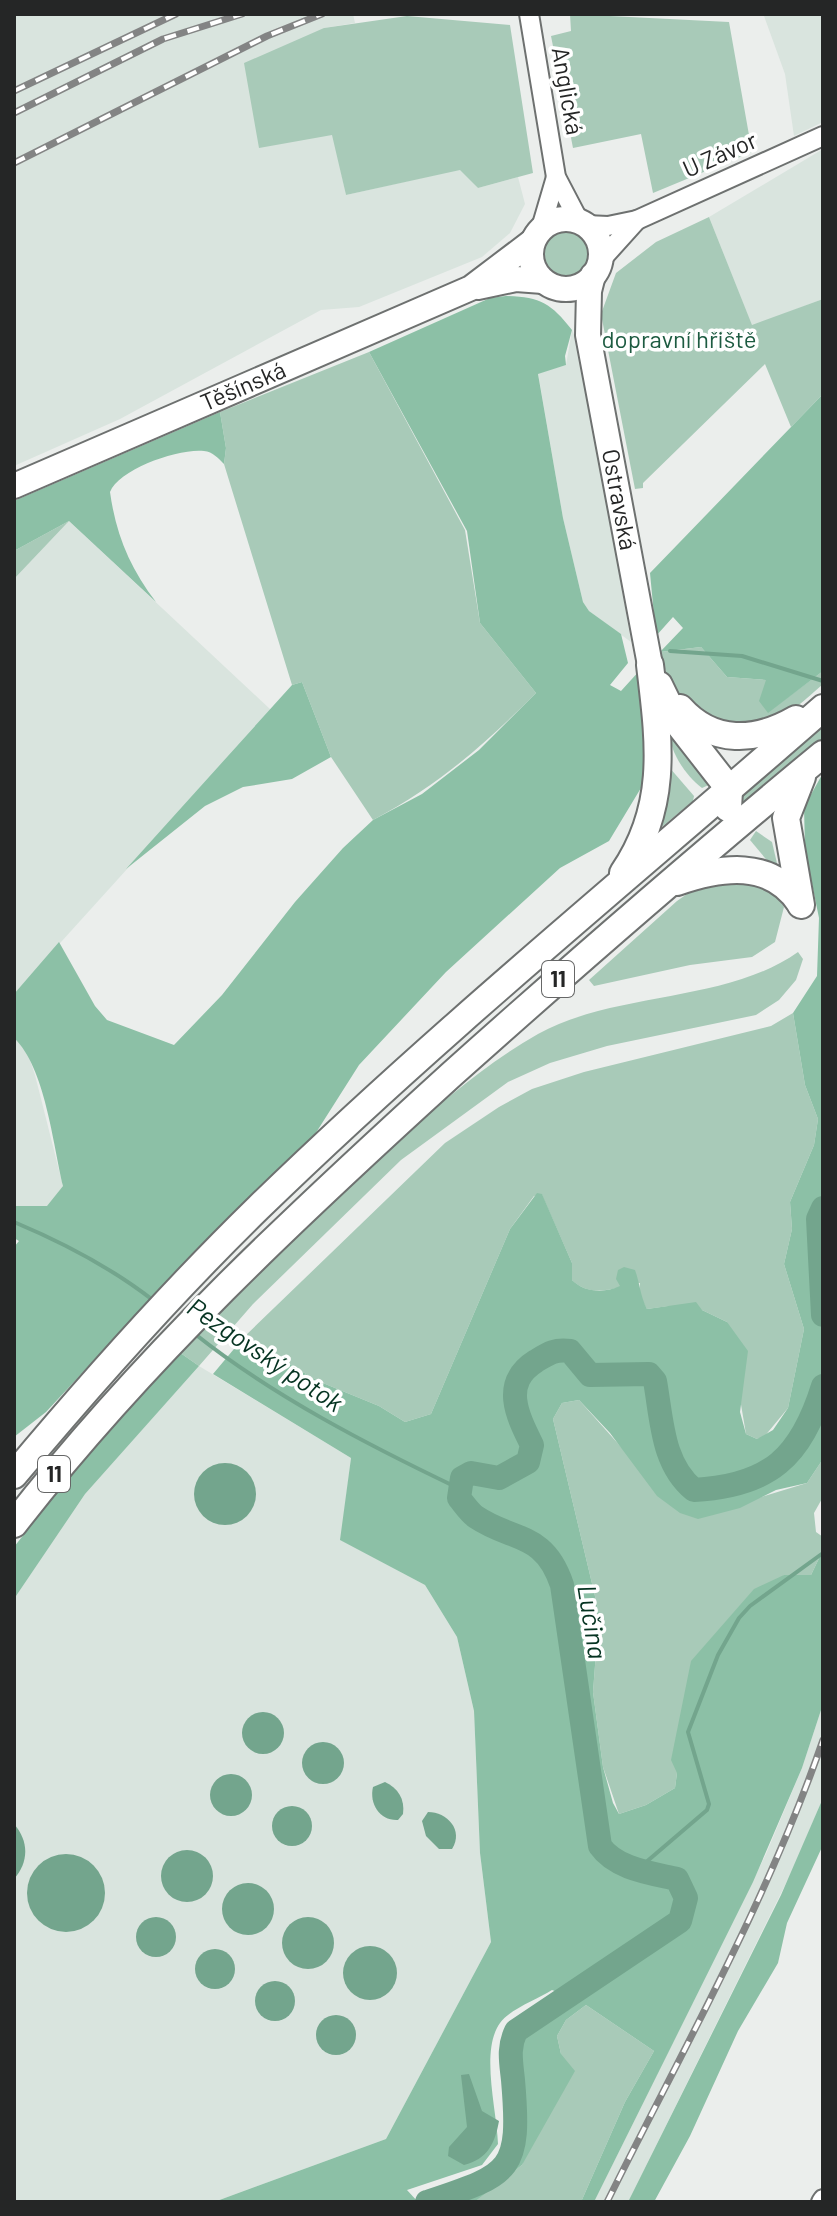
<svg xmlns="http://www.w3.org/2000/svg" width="837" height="2216" viewBox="0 0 837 2216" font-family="Barlow,sans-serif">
	<rect width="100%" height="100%" fill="#ebeeec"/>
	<g fill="#d9e4de">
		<path d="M14 14H353L355 23 324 28 333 135 346 195 461 169 478 188 518 177 525 204 510 233 482 257 359 307 321 310 120 419 14 466Z"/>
		<path d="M823 14V122L794 136 785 74 764 16Z"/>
		<path d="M823 149V299L752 326 709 217Z"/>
		<path d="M572 330 581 349 631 642 589 611 583 602 563 518 538 373 566 365Z"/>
		<path d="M69 521 271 710 14 994V579Z"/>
		<path d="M14 1038 26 1048 35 1075 63 1186 48 1206H14Z"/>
		<path d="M199 1366 351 1458 341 1540 425 1585 457 1637 474 1711 480 1853 491 1942 386 2139 214 2202H14V1599L84 1494Z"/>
		<path d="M823 1704V1798L794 1867 628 2202H594L766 1854 802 1768Z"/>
	</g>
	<g fill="#a8cab8">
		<path d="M570 14 729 22 752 152 653 193 641 134 573 148 551 36 571 31Z"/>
		<path d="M407 16 510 25 533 173 478 188 460 170 346 195 332 135 259 148 244 63 324 28Z"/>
		<path d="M709 217 752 325 823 299V394L791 427 765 364 643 483V488L635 489 601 314 616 273 656 242Z"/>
		<circle cx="565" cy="254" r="25"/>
		<path d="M369 352 465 530 480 623 536 693C484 745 439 785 373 820L331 757 302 682 292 685 224 464 226 448 220 412Z"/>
		<path d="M69 521 14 579V551Z"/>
		<path d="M701 647 727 677 766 680 768 712 823 671V684C807 698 788 717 766 723 713 736 671 704 660 652Z"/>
		<path d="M823 718V739L741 810 739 793Z"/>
		<path d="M670 729 713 783 702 788C685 775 668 750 670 729Z"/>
		<path d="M669 767 694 796 693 801 651 836Z"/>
		<path d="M756 831 772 842 780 876 750 840Z"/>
		<path d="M707 880C742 881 764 874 784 907L775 942 752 957 690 965 594 986 589 980 677 901Z"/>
		<path d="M798 952 803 959 796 980 779 1000 756 1015 607 1046 550 1063 508 1082 401 1160 253 1304 199 1366 179 1352C249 1282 319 1211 393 1145 438 1105 485 1064 538 1034 616 991 726 1003 798 952Z"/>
		<path d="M793 1013 805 1085 818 1119 814 1145 790 1202 792 1229 784 1264 804 1329 788 1408 764 1437 757 1439 746 1434 727 1322 702 1310 669 1306 647 1309 639 1295 640 1283C617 1286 592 1300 572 1280V1263L542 1195 534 1196 510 1229 431 1414 405 1422 379 1406 318 1381 244 1337 445 1143 499 1107 532 1089 584 1072 771 1026Z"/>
		<path d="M579 1400 630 1457 758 1498 807 1483 823 1459V1497L814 1513 816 1532 823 1537V1550L811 1575H784L677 1773 675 1788 646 1805 619 1814 603 1767 593 1692 599 1613 553 1419 562 1403Z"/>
		<path d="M586 2005 654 2051 625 2102 581 2202H472L522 2165 561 2054 557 2036 566 2020Z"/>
	</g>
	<g fill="#8cc0a6">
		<path d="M506 296C540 297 551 303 572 330L565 356 566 365 538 374 563 518 583 602 589 611 621 634 628 663 610 685 621 691 641 669 650 773 609 841 560 868 446 972 359 1065 312 1139 138 1313 46 1412 14 1437V1247L19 1241 14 1238V1206H47L63 1186C53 1144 45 1067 14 1038V994L59 942 95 1006 107 1020 174 1045 222 995 295 902 343 848 373 820 422 794 479 750 536 693 480 623 467 531 369 352 490 298Z"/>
		<path d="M823 394V671L768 713 759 701 766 680 727 677 701 647 660 652 683 628 673 617 656 636 650 573Z"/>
		<path d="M220 412 226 448 224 464C218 458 213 452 204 451 179 448 119 469 110 492 116 535 130 568 156 602L69 521 14 551V501Z"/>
		<path d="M302 682 331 757 292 779 243 787 205 806 126 869 292 685Z"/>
		<path d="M823 773V1459L807 1483 776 1490 740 1508 698 1519 680 1513 657 1496 610 1433 579 1400 562 1403 553 1419 599 1613 593 1692 603 1767 613 1803 619 1814 646 1805 675 1788 677 1773 671 1760 691 1661 754 1589 784 1575H811L823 1550V1704L802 1768 753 1882 594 2202H581L625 2102 654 2051 586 2005 566 2020 557 2036 561 2054 575 2071 522 2165 474 2202H442C511 2181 530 2163 520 2087 518 2075 512 2056 516 2045 524 2023 555 2010 573 1998L552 1990C538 1999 510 2009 500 2023 480 2051 497 2110 498 2144L482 2165 407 2190 418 2202H214L386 2139 491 1942 480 1853 474 1711 457 1637 425 1585 340 1540 351 1458 213 1374 244 1337 318 1381 379 1406 405 1422 431 1414 510 1229 537 1193 542 1194 572 1263V1280C585 1293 605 1293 620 1286L616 1279 618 1270 624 1267 635 1270C640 1284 640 1295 647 1309L696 1302 702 1310 727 1322 748 1351 740 1412 746 1434 757 1439 773 1430 788 1408 804 1329 784 1264 792 1229 790 1202 814 1145 818 1119 805 1085 793 1013 817 976 819 918 805 849 804 807Z"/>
		<path d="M179 1352 199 1366 85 1494 14 1599V1547L111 1424Z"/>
		<path d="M823 1798V1845L787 1923 778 1963 738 2031 690 2136 654 2202H628L781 1895Z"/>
	</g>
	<g fill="#73a58d">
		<circle cx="225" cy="1494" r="31"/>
		<circle cx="263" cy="1733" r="21"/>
		<circle cx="323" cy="1763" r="21"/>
		<circle cx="231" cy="1795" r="21"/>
		<path d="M385 1782C398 1788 405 1799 403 1814L398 1820C380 1821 369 1804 373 1787Z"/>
		<circle cx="292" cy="1826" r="20"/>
		<path d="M428 1812C447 1812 464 1830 452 1849H439L426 1836 422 1821Z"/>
		<path d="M14 1824C29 1841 29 1862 14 1879Z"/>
		<circle cx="187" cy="1876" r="26"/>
		<circle cx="66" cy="1893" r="39"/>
		<circle cx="248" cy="1909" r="26"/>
		<circle cx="156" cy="1937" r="20"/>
		<circle cx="308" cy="1943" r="26"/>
		<circle cx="370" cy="1973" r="27"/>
		<circle cx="215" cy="1969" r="20"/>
		<circle cx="275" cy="2001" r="20"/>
		<circle cx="336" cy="2035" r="20"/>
		<path d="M469 2074 482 2111 499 2121C495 2143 488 2159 464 2165L448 2156 449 2147 467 2127 461 2075Z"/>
	</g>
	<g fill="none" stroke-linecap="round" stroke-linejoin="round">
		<g stroke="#73a58d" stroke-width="4">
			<path d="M670 651 742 656 823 681"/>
			<path d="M14 1222C64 1243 112 1268 154 1301"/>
			<path d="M195 1334C273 1396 368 1445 458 1488"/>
			<path d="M638 1869 707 1810 709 1804 688 1732 718 1655 739 1618 750 1606 823 1553"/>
		</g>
		<g stroke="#73a58d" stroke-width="24">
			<path d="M823 1208 818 1219 823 1315"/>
			<path d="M427 2202C511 2174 521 2172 513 2080 511 2061 508 2048 516 2031L680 1921 686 1898 677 1879C651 1873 616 1869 600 1846L562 1585C544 1531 513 1542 476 1517 470 1513 464 1504 459 1498L462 1478 471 1473 499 1478 528 1462 532 1445C517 1415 501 1383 536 1361 549 1353 555 1349 570 1351L590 1375 649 1374 655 1381C662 1420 662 1464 694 1490 770 1486 801 1457 823 1386"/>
		</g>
		<g stroke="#6e7170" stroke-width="22">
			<g id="minor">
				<path d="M529 14 556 177 579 221"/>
				<path d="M586 225 608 226 637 220 823 136"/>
				<path d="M541 228 556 177"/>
				<path d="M600 261 637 220"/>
				<path d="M821 2202 823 2199"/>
			</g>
		</g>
		<g stroke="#6e7170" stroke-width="28">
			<g id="major">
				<circle cx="566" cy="254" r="35"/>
				<path id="s1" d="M593 275 589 291 588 335 650 665"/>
				<path d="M478 287 516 279 543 281"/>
				<path id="s2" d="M14 486 471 288 533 241"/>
			</g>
		</g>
		<g stroke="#6e7170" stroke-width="30">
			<g id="highway">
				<path d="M659 685 677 722 723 781 729 791 728 808"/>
				<path d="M680 708C713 745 756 742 796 719"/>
				<path d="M623 873C669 806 659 741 650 665"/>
				<path d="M677 882C721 867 771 859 800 903"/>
				<path d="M801 905 786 818 802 777"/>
				<path d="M14 1475C91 1383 172 1292 258 1208 438 1033 634 873 823 708"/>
				<path d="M14 1524C143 1358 297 1215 452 1074 574 965 697 858 823 754"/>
			</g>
		</g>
		<use href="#minor" stroke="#fff" stroke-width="18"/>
		<use href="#major" stroke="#fff" stroke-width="24"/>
		<use href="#highway" stroke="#fff" stroke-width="26"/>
		<g stroke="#838484" stroke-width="7">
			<g id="rail">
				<path d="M14 91 176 14"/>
				<path d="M14 113 163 39 242 14"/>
				<path d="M14 163 267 36 322 14"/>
				<path d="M607 2202C682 2051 768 1900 823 1740"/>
			</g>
		</g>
		<use href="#rail" stroke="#fff" stroke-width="4" stroke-dasharray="12" stroke-linecap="butt"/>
	</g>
	<g text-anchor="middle" stroke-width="7" stroke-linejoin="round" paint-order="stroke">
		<g fill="#fff" stroke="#666767" stroke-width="2">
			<rect x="542" y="961" width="32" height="36" rx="6"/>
			<rect x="38" y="1456" width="32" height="36" rx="6"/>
		</g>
		<g font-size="22" font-weight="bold" fill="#252626">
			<text x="558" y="987">11</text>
			<text x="54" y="1482">11</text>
		</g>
		<g font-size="24" fill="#252626" stroke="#fff">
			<text transform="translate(567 91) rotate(80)" y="8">Anglická</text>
			<text transform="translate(720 155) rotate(-24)" y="8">U Závor</text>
			<text dy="8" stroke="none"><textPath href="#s2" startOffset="250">Těšínská</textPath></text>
			<text dy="8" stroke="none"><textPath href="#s1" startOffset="228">Ostravská</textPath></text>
		</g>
		<g font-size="24" fill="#1d5b41" stroke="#fff">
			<text x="679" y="348">dopravní hřiště</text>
		</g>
		<g font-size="26" font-style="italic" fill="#053321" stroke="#fff">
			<text transform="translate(265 1355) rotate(34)" y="9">Pezgovský potok</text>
			<text transform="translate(592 1622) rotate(81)" y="9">Lučina</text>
		</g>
	</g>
	<rect width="837" height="2216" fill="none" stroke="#252626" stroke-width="32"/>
</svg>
